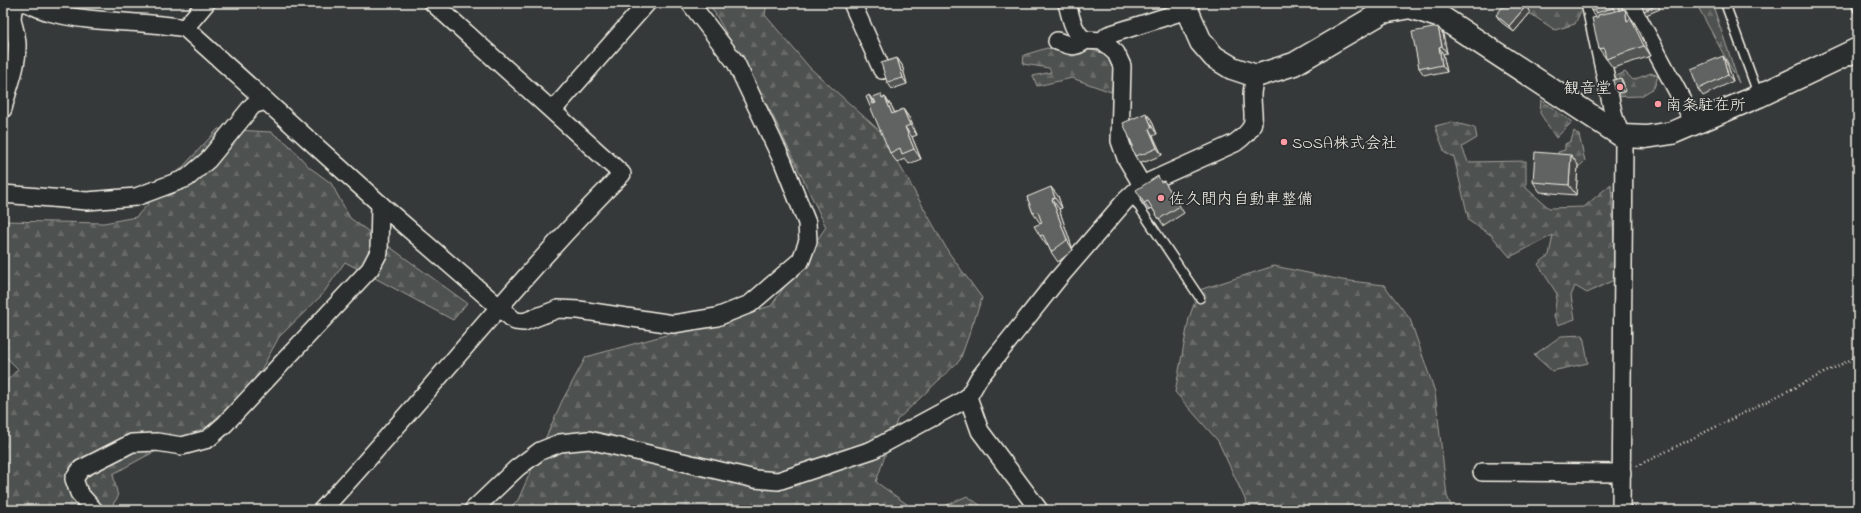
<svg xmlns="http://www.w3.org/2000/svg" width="1861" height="513" viewBox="0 0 1861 513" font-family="'Indie Flower','Klee One',sans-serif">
	<defs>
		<pattern id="forest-firs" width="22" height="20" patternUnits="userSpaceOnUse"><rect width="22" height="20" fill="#4e514f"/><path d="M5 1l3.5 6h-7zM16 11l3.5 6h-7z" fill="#686a68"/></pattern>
	</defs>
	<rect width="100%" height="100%" fill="#363939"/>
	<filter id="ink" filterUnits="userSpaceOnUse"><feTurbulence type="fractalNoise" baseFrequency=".025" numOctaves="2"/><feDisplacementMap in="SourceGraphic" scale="8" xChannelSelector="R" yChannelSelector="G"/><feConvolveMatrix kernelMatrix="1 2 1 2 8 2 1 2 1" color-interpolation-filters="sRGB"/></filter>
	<g filter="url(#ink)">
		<g fill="url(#forest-firs)" stroke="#a1a19c">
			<path d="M709 3H767L765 15 810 68 881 132 949 253 982 298 960 360 897 420 876 482 915 510H507L518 500 562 401 586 357 771 306 826 227 772 114Z"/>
			<path d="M1514 3H1584V4L1575 24 1555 30Z"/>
			<path d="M1696 3H1712L1739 83Z"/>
			<path d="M1081 47 1107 54 1115 74 1111 92 1072 78 1037 86 1033 76 1051 72 1049 68 1023 64 1024 55 1047 48 1064 52Z"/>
			<path d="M1625 72 1633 80 1651 73 1658 76 1654 88 1641 96 1612 97 1610 79Z"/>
			<path d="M1541 100 1572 122 1556 138 1540 113Z"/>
			<path d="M1452 122 1475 128 1477 138 1462 147 1468 162 1526 161V188L1549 208 1584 207 1611 184 1616 279 1587 293 1575 286 1571 296 1575 319 1558 325 1554 316 1557 294 1538 264 1549 255 1553 235 1510 257 1491 235 1469 221 1454 157 1445 153 1435 126Z"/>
			<path d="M218 129 271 132 288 144 309 167 331 183 350 218 467 303 453 320 345 262 322 295 279 337 255 381 208 426 146 456 113 474 118 497 109 510H3V385L18 369 3 354V221L104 223 136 217Z"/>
			<path d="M1574 131 1579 135 1585 161 1573 172 1559 163 1558 152 1565 150V144L1571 141Z"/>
			<path d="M1274 266 1342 280 1384 285 1410 319 1435 392 1447 496 1453 510H1250L1218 441 1175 392 1189 318 1199 290Z"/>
			<path d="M1583 335 1588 363 1552 371 1534 355 1561 336Z"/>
			<path d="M967 496 987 510H936Z"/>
		</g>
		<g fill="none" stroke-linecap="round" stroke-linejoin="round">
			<g stroke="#f4f1e8" stroke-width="11">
				<g id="lane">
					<path d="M1725 3 1758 94"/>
					<path d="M1856 3 1858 9"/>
					<path d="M1131 195 1200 298"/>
				</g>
			</g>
			<g stroke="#f4f1e8" stroke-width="20">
				<g id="street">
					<path d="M26 3C34 6 42 10 49 12 94 24 140 20 185 28L380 204 515 321 524 322 558 309 579 310 673 324 717 317 750 304 801 260 808 241 807 223 783 162 736 63 690 3"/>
					<path d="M852 3 882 70"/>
					<path d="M1067 3C1070 14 1073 35 1086 40 1090 41 1097 40 1102 41L1108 35 1187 10"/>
					<path d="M1590 3 1614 117 1624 143 1621 510"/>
					<path d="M1630 3 1695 124"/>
					<path d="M185 28 206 3"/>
					<path d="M1057 41C1071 46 1074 49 1086 40"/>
					<path d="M1102 41 1116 53 1122 66 1120 141 1126 158 1142 185"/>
					<path d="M3 109C8 86 18 67 17 43 16 25 8 23 15 4L21 3"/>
					<path d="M553 110 647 3"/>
					<path d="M3 194 87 201 136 197 187 178 208 160 253 105 266 101"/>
					<path d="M968 397 980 431 1039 510"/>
					<path d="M1482 472 1622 473"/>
					<path d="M94 510 79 493 74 479 81 469 132 443 157 442 182 446 208 439 225 424 370 269 379 252 380 204"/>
					<path d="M322 510C424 400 516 280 622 174L433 3"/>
					<path d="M473 510 517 468 540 451 560 443 589 440 755 479 778 481 872 450 957 404 968 397 979 378 1057 280 1125 201 1142 185 1235 143C1260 125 1252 121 1252 95 1252 89 1254 82 1256 76"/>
				</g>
			</g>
			<g stroke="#f4f1e8" stroke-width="25">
				<path id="secondary" d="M1184 3 1201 42 1214 57 1232 68 1256 76 1294 64 1383 12 1410 7 1441 17 1622 136 1646 137 1672 133 1759 96 1858 49"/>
			</g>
			<path stroke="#f4f1e8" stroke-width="2.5" stroke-dasharray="1 3" stroke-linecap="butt" d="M1637 466 1858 356"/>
			<use href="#lane" stroke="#2a2d2e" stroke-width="8"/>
			<use href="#street" stroke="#2a2d2e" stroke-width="17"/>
			<use href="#secondary" stroke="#2a2d2e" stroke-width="22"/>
		</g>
		<g fill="#535554" stroke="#f4f1e8">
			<path d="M1618 3 1619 10 1625 9 1632 19 1633 20 1638 29 1651 56 1613 68 1599 49 1596 17 1591 11Z"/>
			<path d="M1640 3H1657L1660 9 1646 15Z"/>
			<path d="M1526 6 1530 13 1514 32 1501 22 1496 15Z"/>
			<path d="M1438 27 1443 34 1447 53 1443 54 1447 72 1433 75 1432 73 1424 75 1419 68Z"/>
			<path d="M1723 56 1727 63 1733 81 1703 96 1698 89Z"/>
			<path d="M897 58 902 65 907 84 892 89 887 82Z"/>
			<path d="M1623 82 1625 90 1624 92 1617 93 1615 89Z"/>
			<path d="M869 95 875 103 885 97 892 107 895 113 903 109 910 119 917 135 912 137 921 159 909 164 905 159 897 162 890 153Z"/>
			<path d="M1151 119 1157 134 1153 136 1162 155 1145 162 1144 161 1139 163 1135 156 1133 146Z"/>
			<path d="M1571 155 1578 165 1576 195 1540 192 1533 182Z"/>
			<path d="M1164 181 1184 213 1164 226 1152 208 1149 210 1144 203 1161 182Z"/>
			<path d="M1058 196 1062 208 1059 209 1073 250 1058 262 1051 252 1048 245 1047 246 1040 236 1042 223H1040L1033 213 1027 197Z"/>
		</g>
		<g fill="#444545" stroke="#f4f1e8">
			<path d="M1612 3H1618L1620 18 1613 8Z"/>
			<path d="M1526 6 1530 13 1514 32 1509 26Z"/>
			<path d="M1625 9 1638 29 1651 56 1627 21Z"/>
			<path d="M1438 27 1443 34 1447 53 1442 46Z"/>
			<path d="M1439 47 1443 54 1447 72 1442 65Z"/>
			<path d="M1723 56 1727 63 1733 81 1728 75Z"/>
			<path d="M897 58 902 65 907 84 903 78Z"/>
			<path d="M1621 78 1623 82 1625 90 1624 92 1621 89Z"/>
			<path d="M869 95 876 105 873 104Z"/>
			<path d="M885 97 892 107 899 124 892 114Z"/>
			<path d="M903 109 910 119 917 135 910 125Z"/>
			<path d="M1146 113 1151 119 1157 134 1152 127Z"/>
			<path d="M905 127 912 137 921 159 914 149Z"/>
			<path d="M1149 129 1153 136 1162 155 1157 148Z"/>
			<path d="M1571 155 1578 165 1576 195 1569 185Z"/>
			<path d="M1051 187 1058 196 1062 208 1055 198Z"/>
			<path d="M1052 199 1059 209 1073 250 1067 240Z"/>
		</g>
		<g fill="#616362" stroke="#f4f1e8">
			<path d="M1506 3H1521L1526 6 1509 26 1496 15Z"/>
			<path d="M1589 3H1612L1613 8 1596 13V10L1591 11Z"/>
			<path d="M1640 3H1657L1658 5 1644 11Z"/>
			<path d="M1625 9 1627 21 1631 19 1644 46 1606 59 1604 48 1599 49 1592 18 1598 17V15Z"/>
			<path d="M1438 27 1442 46 1439 47 1442 65 1428 68 1427 66 1419 68 1412 32Z"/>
			<path d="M1723 56 1728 75 1698 89 1691 69Z"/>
			<path d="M897 58 903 78 887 82 881 63Z"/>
			<path d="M1621 78 1623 87 1621 89H1615L1613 80Z"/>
			<path d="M881 94 882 98 885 97 892 114 903 109 910 125 905 127 914 149 902 154 900 148 890 153 866 97 869 95 873 104 876 103 873 97Z"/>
			<path d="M1146 113 1152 127 1149 129 1157 148 1141 155 1140 154 1135 156 1131 147 1133 146 1123 123Z"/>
			<path d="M1535 152 1571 155 1569 185 1533 182Z"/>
			<path d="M1158 176 1161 182 1164 181 1180 206 1159 219 1148 201 1144 203 1136 190Z"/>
			<path d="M1051 187 1055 198 1052 199 1067 240 1051 252 1043 235 1040 236 1034 226 1042 223 1038 212 1033 213 1027 197Z"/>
		</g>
	</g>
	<g fill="#ff9aa2" stroke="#2a2d2e" stroke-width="1.5">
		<circle cx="1620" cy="87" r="4"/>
		<circle cx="1658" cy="104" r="4"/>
		<circle cx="1284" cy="142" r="4"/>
		<circle cx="1161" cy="198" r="4"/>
	</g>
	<g text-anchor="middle" stroke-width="3" stroke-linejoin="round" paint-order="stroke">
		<g font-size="16" fill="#f4f1e8" stroke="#2a2d2e" text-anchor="start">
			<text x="1612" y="93" text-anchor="end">観音堂</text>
			<text x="1666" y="110">南条駐在所</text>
			<text x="1292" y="148">SOSA株式会社</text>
			<text x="1169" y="204">佐久間内自動車整備</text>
		</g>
	</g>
	<rect width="1861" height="513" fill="none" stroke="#2a2d2e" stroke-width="16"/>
	<rect x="8" y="8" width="1845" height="497" fill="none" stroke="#f4f1e8" stroke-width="1.5" filter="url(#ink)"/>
</svg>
